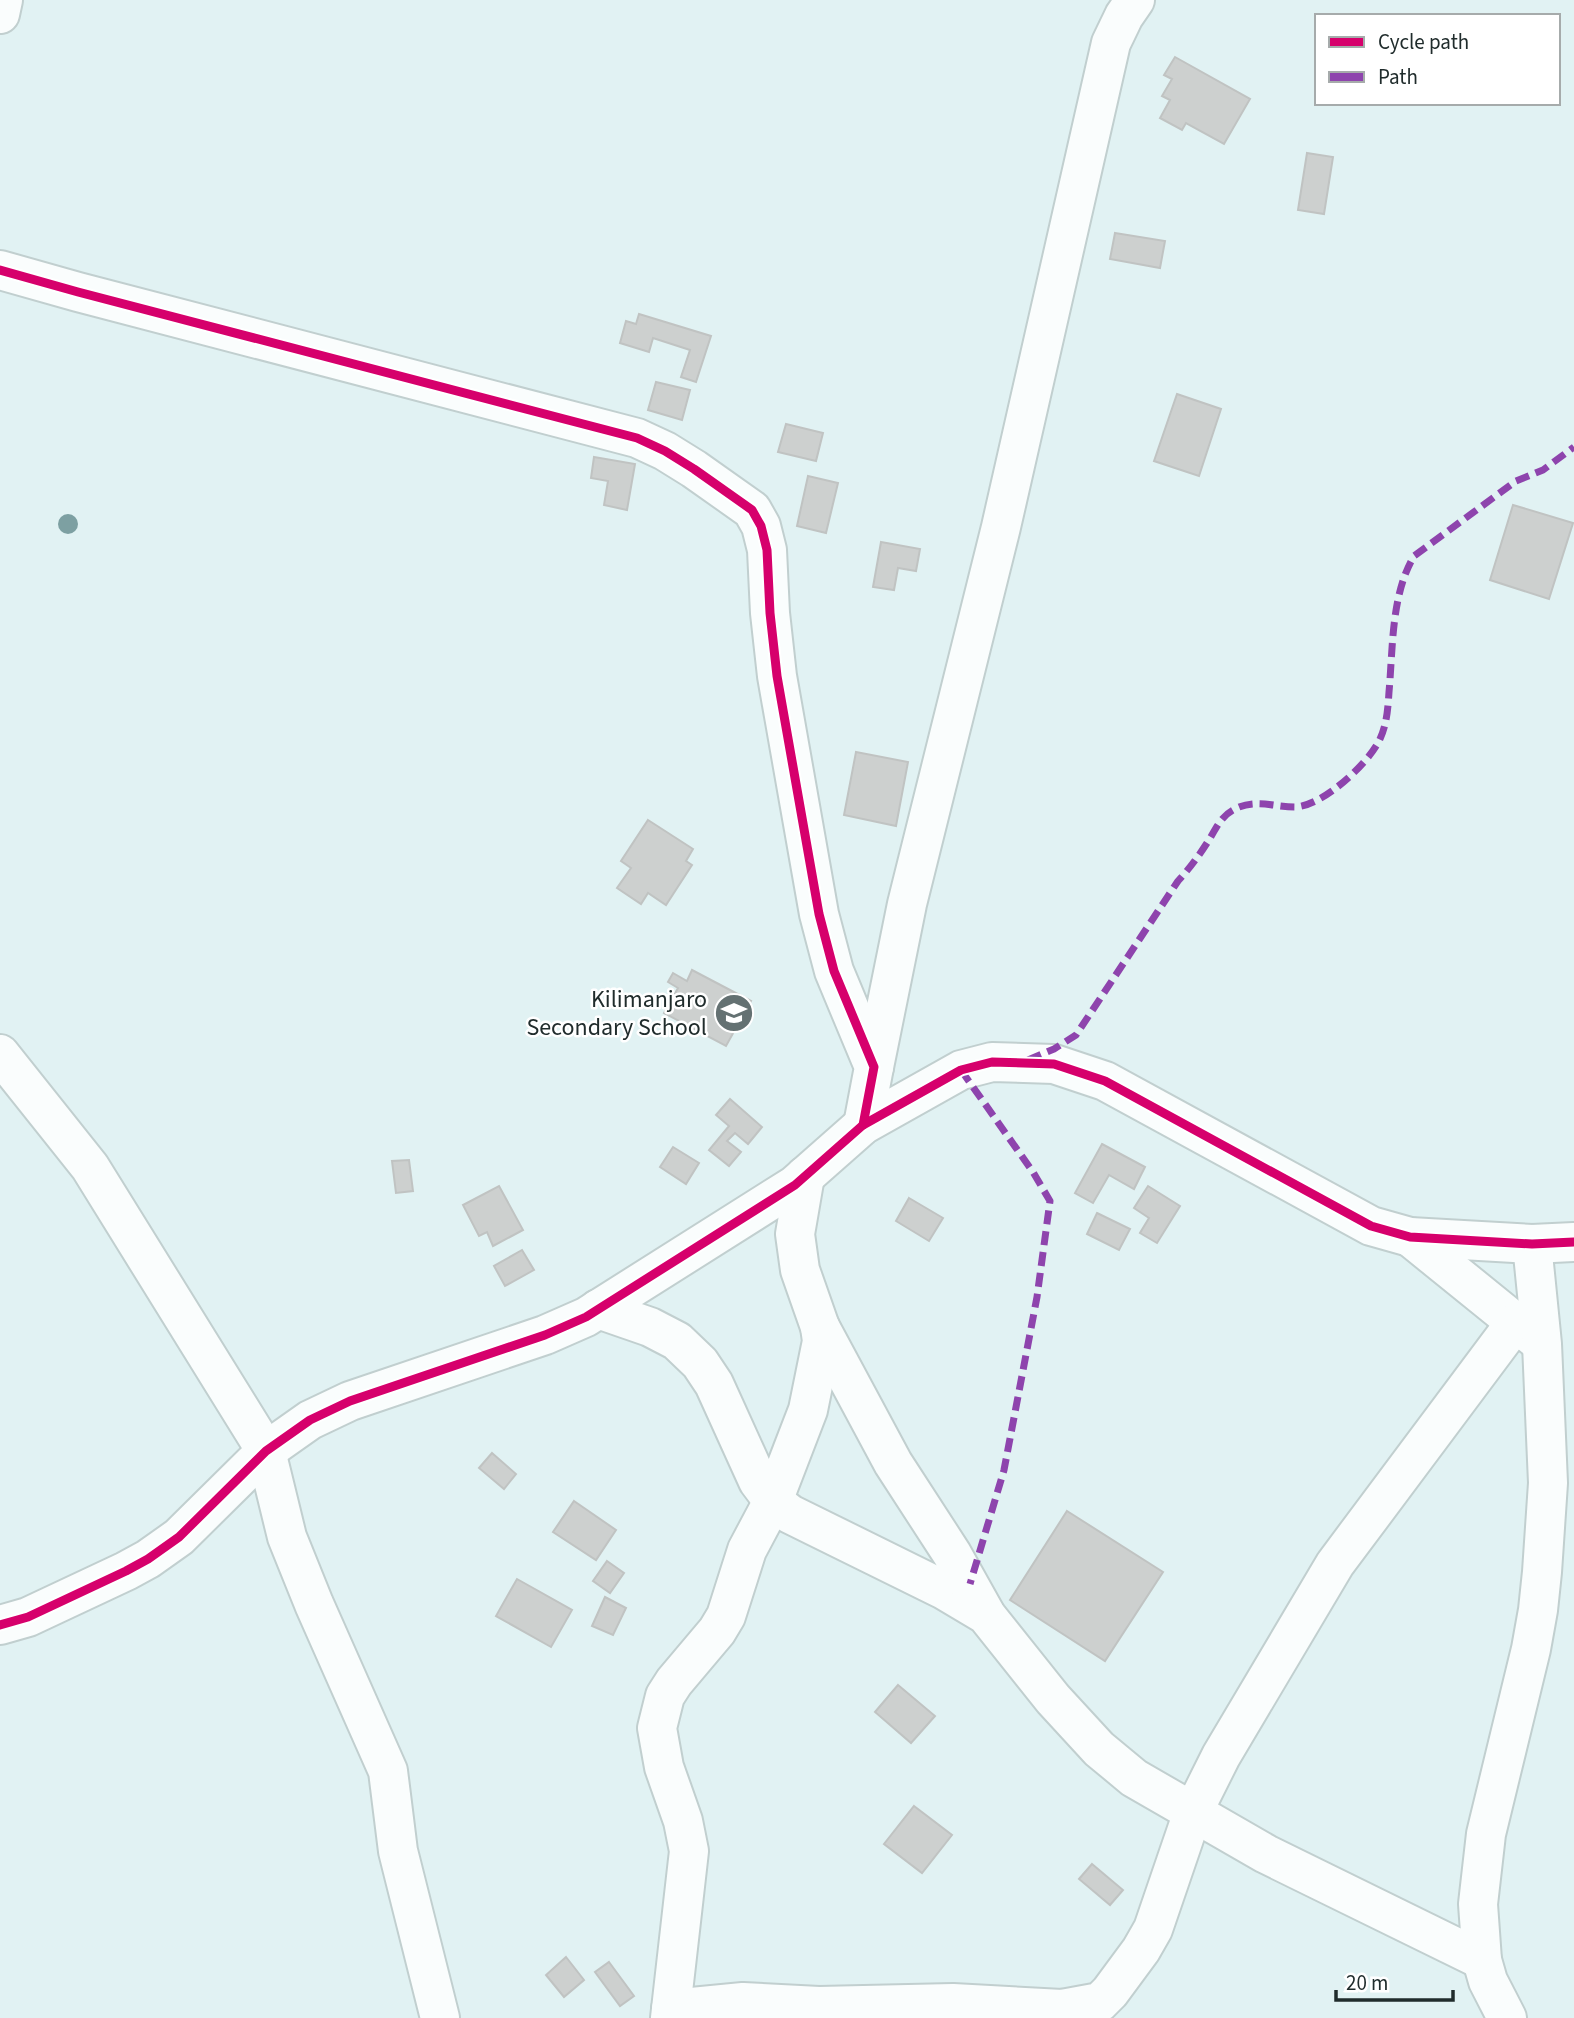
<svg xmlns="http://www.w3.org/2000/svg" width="1574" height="2018" viewBox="0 0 1574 2018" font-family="'Source Sans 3',sans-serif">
	<rect width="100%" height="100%" fill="#e1f2f3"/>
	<g fill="#cdd0cf" stroke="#c0c3c2" stroke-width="2">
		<path d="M1175 57 1250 99 1224 144 1186 123 1182 130 1160 118 1170 100 1162 96 1172 79 1164 75Z"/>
		<path d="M1307 153 1333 157 1324 214 1298 210Z"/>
		<path d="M1115 233 1165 241 1160 268 1110 259Z"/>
		<path d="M639 314 711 336 696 382 681 377 690 350 653 338 649 352 620 343 626 321 636 324Z"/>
		<path d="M656 382 690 390 682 420 648 410Z"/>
		<path d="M1177 394 1221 409 1199 476 1154 461Z"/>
		<path d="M786 424 823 433 816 461 778 452Z"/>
		<path d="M594 457 635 464 627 510 604 505 608 481 591 478Z"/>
		<path d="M808 476 838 483 826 533 797 526Z"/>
		<path d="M1513 505 1573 523 1549 599 1490 580Z"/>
		<path d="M881 542 920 549 916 571 898 568 894 590 873 587Z"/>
		<path d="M856 752 908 762 896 826 844 815Z"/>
		<path d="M648 820 693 849 686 861 692 865 666 905 648 893 641 904 617 888 631 868 621 861Z"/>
		<path d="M692 970 751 1001 726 1046 664 1013 678 988 668 982 673 973 687 981Z"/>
		<path d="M730 1099 762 1127 748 1144 735 1133 727 1141 741 1152 729 1166 709 1150 729 1126 716 1115Z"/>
		<path d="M1102 1144 1145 1167 1134 1189 1109 1175 1093 1203 1075 1193Z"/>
		<path d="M673 1147 699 1163 686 1184 660 1167Z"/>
		<path d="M409 1160 413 1191 396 1193 392 1161Z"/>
		<path d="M499 1186 523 1230 493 1246 487 1232 479 1236 463 1205Z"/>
		<path d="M1148 1186 1180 1206 1157 1243 1140 1233 1149 1218 1134 1208Z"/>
		<path d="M909 1198 943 1218 929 1241 896 1221Z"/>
		<path d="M1097 1213 1130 1229 1119 1250 1087 1234Z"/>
		<path d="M522 1250 534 1270 505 1286 494 1266Z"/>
		<path d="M492 1453 516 1474 504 1489 479 1468Z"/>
		<path d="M574 1501 616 1530 596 1560 553 1532Z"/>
		<path d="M1067 1511 1163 1572 1105 1661 1010 1600Z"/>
		<path d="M607 1561 624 1573 610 1593 593 1581Z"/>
		<path d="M517 1579 572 1610 551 1647 496 1616Z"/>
		<path d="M605 1597 626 1608 613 1635 592 1626Z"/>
		<path d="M898 1685 935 1716 911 1743 875 1712Z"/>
		<path d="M914 1806 952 1835 922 1873 884 1844Z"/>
		<path d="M1092 1864 1123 1890 1110 1905 1079 1879Z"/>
		<path d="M566 1957 584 1980 564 1997 546 1975Z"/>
		<path d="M609 1962 634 1996 620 2006 595 1972Z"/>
	</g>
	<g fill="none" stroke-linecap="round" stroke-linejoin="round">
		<g stroke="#c1cfcf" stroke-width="42">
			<g id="minor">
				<path d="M0 270 78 292 637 438 665 451 694 469 752 510 761 526 767 550 770 613 777 676 819 914 834 971 874 1067 863 1125"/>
				<path d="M0 1054 90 1167 266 1451 287 1537 314 1604 388 1771 398 1851 440 2018"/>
				<path d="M874 1067 907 904 1001 527 1111 43 1124 16 1135 0"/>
				<path d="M1410 1237 1536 1339"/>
				<path d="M598 1309 650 1327 677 1341 700 1363 714 1384 758 1481 773 1501 790 1514 944 1590 986 1615 1053 1699 1099 1749 1134 1778 1266 1854 1482 1960"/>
				<path d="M820 1327 893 1463 952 1554 985 1613"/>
				<path d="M0 1625 28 1617 126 1571 148 1559 179 1537 266 1451 310 1420 350 1401 545 1335 586 1317 795 1185 863 1125 961 1070 992 1062 1054 1064 1105 1081 1371 1226 1410 1237 1532 1244 1574 1242"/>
				<path d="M671 2009 743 2002 819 2006 953 2003 1062 2009 1100 2002 1110 1992 1141 1950 1153 1929 1193 1812 1221 1756 1335 1564 1515 1323"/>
				<path d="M670 2018 689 1851 683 1821 664 1767 657 1728 665 1696 674 1682 717 1631 726 1616 747 1550 773 1501 808 1410 822 1341 820 1327 800 1270 795 1234 805 1176"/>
				<path d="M1507 2018 1488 1981 1482 1960 1478 1904 1486 1834 1531 1649 1538 1610 1542 1572 1548 1483 1542 1344 1532 1244"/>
			</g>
		</g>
		<g stroke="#c1cfcf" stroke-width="42">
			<path id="tertiary" d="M0 14 3 0"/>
		</g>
		<use href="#minor" stroke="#fafdfd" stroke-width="38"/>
		<use href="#tertiary" stroke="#fafdfd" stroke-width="38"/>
		<g stroke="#8e44ad" stroke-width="7" stroke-dasharray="14 7" stroke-linecap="butt">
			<path d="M1028 1060 1054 1049 1076 1035 1178 881C1189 869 1198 857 1207 843 1215 831 1220 817 1233 810 1254 798 1273 807 1295 807 1323 806 1369 763 1380 739 1387 724 1388 707 1389 692 1393 648 1391 595 1414 556L1516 481 1543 470 1574 447"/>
			<path d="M961 1070 1033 1172 1050 1201 1037 1297 1004 1470 970 1584"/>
		</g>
		<g stroke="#fff" stroke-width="13">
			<g id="cycleway">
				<path d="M0 270 78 292 637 438 665 451 694 469 752 510 761 526 767 550 770 613 777 676 819 914 834 971 874 1067 863 1125"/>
				<path d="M0 1625 28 1617 126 1571 148 1559 179 1537 266 1451 310 1420 350 1401 545 1335 586 1317 795 1185 863 1125 961 1070 992 1062 1054 1064 1105 1081 1371 1226 1410 1237 1532 1244 1574 1242"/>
			</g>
		</g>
		<use href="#cycleway" stroke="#d6006c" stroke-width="9"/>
	</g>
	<circle fill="#7da0a2" cx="68" cy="524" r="10"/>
	<defs>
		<g id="school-disc" transform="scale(2.0125)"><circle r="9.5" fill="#647172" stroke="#fff"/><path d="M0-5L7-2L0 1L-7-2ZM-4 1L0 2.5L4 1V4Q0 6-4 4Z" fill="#fff"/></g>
	</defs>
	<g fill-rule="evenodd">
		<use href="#school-disc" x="734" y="1013"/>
	</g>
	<g text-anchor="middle" stroke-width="5" stroke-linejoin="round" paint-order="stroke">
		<g font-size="24" fill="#202c2c" stroke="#fff" text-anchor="end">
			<text x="707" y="1007">Kilimanjaro<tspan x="707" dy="28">Secondary School</tspan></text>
		</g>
	</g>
	<rect x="1315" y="14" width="245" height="91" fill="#ffffff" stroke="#a6abab" stroke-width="2"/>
	<rect x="1329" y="37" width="35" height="10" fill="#d6006c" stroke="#a6abab" stroke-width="2"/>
	<text x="1378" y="49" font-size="21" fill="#202c2c">Cycle path</text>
	<rect x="1329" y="72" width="35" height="10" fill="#8e44ad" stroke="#a6abab" stroke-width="2"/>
	<text x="1378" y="84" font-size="21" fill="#202c2c">Path</text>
	<path d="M1336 1990v10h117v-10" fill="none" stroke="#202c2c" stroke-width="3.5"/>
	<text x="1346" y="1990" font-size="21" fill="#202c2c" stroke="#ffffff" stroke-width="5" paint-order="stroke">20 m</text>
</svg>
